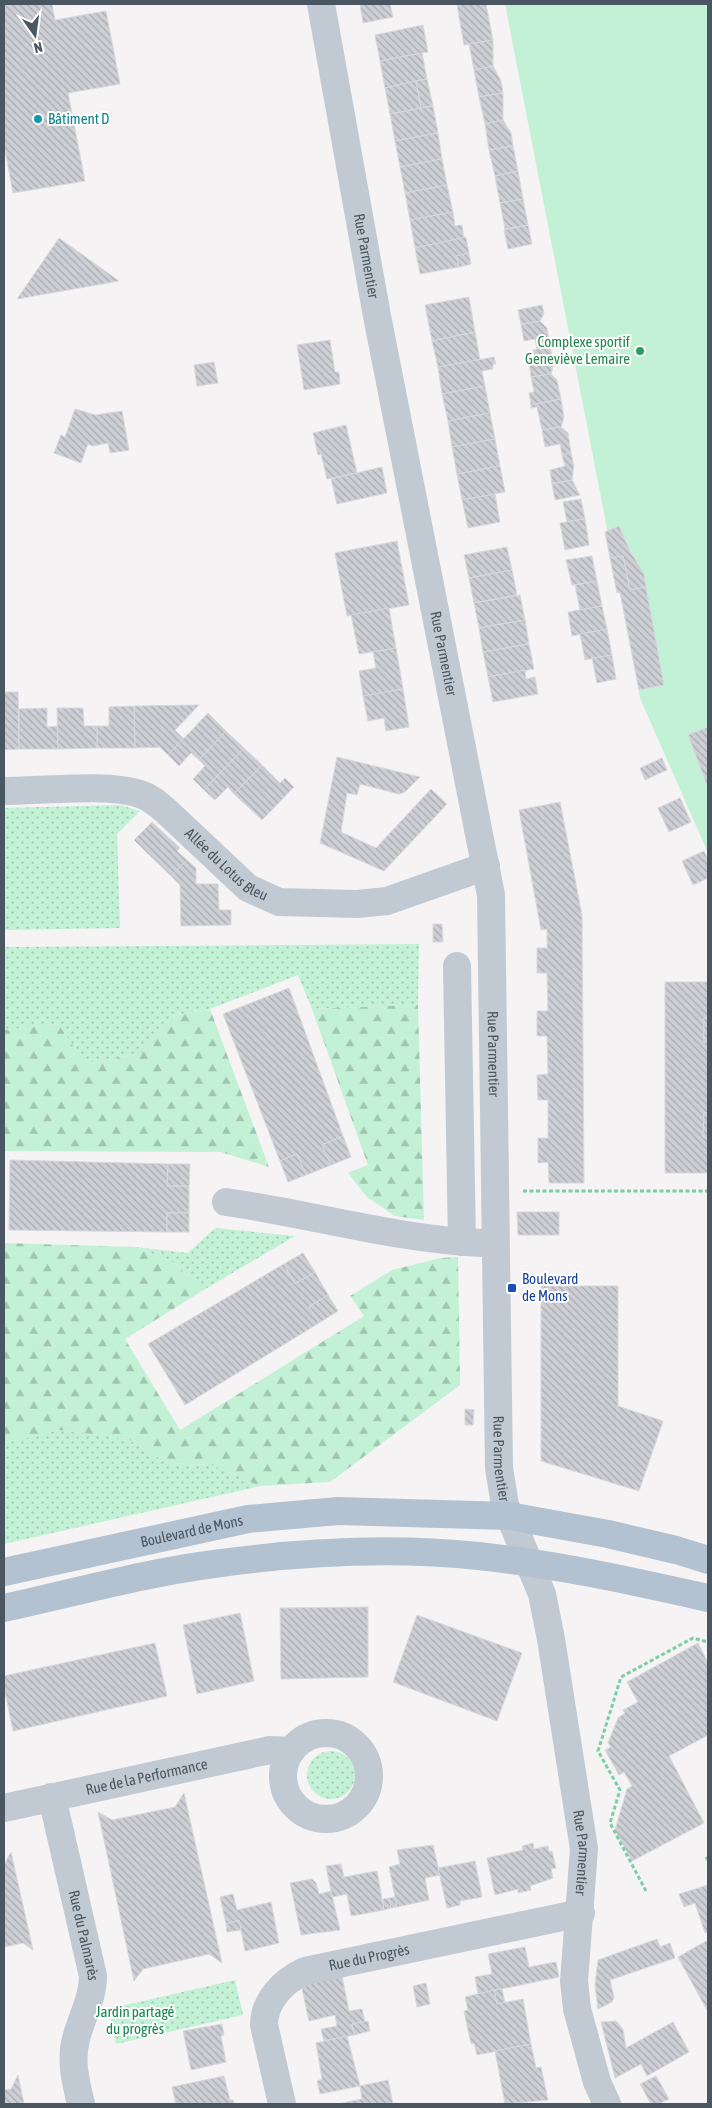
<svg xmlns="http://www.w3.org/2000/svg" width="712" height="2108" viewBox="0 0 712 2108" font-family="'Asap Condensed',sans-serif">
	<defs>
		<pattern id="grass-dots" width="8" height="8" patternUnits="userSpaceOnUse" patternTransform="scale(1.25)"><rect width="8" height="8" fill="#c3f1d5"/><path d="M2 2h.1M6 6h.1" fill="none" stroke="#a0c6b0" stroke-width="1.8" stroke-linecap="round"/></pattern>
		<pattern id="forest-firs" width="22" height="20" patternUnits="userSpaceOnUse" patternTransform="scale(1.25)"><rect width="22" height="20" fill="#c3f1d5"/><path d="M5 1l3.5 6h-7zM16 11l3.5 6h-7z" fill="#a0c6b0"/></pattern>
		<pattern id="building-back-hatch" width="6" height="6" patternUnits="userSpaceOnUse" patternTransform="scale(1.25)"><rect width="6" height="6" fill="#cdcfd5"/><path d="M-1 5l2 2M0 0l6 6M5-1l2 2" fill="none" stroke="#a8abb0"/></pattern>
	</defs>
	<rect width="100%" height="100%" fill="#f5f3f3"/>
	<g fill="url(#grass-dots)">
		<path d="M120 805 140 811 117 834 120 928 4 930V808Z"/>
		<path d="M419 944 418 1005 312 1009 298 975 210 1009 171 1016 141 1054 89 1063 76 1050 58 1024 4 1030V947Z"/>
		<path d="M215 1228 295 1236 202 1291 176 1264 135 1247 188 1253Z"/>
		<path d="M60 1430 128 1439 167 1463 212 1465 260 1486 4 1544V1443Z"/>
		<circle cx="331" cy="1775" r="24"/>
		<path d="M235 1980 243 2015 116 2044 108 2009Z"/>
	</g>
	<g fill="url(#forest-firs)">
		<path d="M418 1005 424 1220 395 1216 367 1197 348 1173 368 1165 312 1009Z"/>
		<path d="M210 1009 269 1167 221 1152 4 1151V1030L58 1024 76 1050 90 1063 141 1054 171 1016Z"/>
		<path d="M4 1243 135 1247 176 1264 202 1291 125 1339 180 1430 364 1316 350 1296 392 1270 441 1258 458 1257 460 1385 330 1482 260 1486 212 1465 167 1463 128 1439 60 1430 4 1443Z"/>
	</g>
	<path fill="#c3f1d5" d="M505 4H708V853L640 698Z"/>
	<g fill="url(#building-back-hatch)" stroke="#d7d9de">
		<path d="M4 4H52L55 20 106 11 120 84 68 93 85 181 13 193 4 145Z"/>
		<path d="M360 4H390L393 17 363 23Z"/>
		<path d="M463 4H486L493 40 464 45 457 5Z"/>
		<path d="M423 25 428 52 380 61 375 35Z"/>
		<path d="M493 40V66L474 70 469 44Z"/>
		<path d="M422 53 427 79 385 88 380 61Z"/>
		<path d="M493 66 501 81 503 93 479 97 474 70Z"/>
		<path d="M427 79 433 106 421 108 416 81Z"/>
		<path d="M416 81 421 108 390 114 385 88Z"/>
		<path d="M503 93V120L485 124 479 97Z"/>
		<path d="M433 106 438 133 395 141 390 114Z"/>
		<path d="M503 120 511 133 513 146 489 150 485 124Z"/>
		<path d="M438 133 442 159 400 167 395 141Z"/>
		<path d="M513 146 518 171 495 176 489 150Z"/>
		<path d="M442 159 447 185 405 193 400 167Z"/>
		<path d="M518 171 523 199 500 203 495 176Z"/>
		<path d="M447 185 453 212 410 220 405 193Z"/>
		<path d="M523 199 528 225 505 229 500 203Z"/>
		<path d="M453 212 455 226 462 225 464 238 415 248 410 220Z"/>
		<path d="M528 225 532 244 508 249 504 230Z"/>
		<path d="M466 237 469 253 456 256 459 267 420 274 415 248Z"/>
		<path d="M59 238 119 281 17 299Z"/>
		<path d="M469 253 471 264 459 267 456 256Z"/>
		<path d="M469 297 475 332 432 341 425 305Z"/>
		<path d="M542 305 544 313 540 321 521 324 518 310Z"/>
		<path d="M540 321 547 328 550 347 537 349 535 339 524 341 521 324Z"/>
		<path d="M475 332 480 360 438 367 432 341Z"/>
		<path d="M330 340 335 372H339L340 384 304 390 297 345Z"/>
		<path d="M550 347 554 363 551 374 531 377 529 362 535 361 533 350Z"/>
		<path d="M494 357 496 364H493V369L482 371 485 386 442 394 438 367Z"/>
		<path d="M214 362 218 383 197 386 194 365Z"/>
		<path d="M551 374 557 380 561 399 531 405 529 393 534 392 531 377Z"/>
		<path d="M485 386 490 413 448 421 442 394Z"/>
		<path d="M561 399 564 417 561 427 542 430 537 407 531 408V405Z"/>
		<path d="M75 409 95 415 122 411 129 450 110 453 108 443 93 446 88 444 81 463 54 453 61 435 65 437Z"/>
		<path d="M490 413 495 439 452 447 448 421Z"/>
		<path d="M346 425 357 473 327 479 321 454 318 455 313 433Z"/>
		<path d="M561 427 568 433 571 453 562 455 560 444 545 447 542 430Z"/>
		<path d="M495 439 500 466 457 474 452 447Z"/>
		<path d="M571 453 574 466 572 480 552 484 550 470 565 466 562 455Z"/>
		<path d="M500 466 505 492 462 500 457 474Z"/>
		<path d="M382 467 387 493 337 504 331 479Z"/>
		<path d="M572 480 580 495 555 500 552 484Z"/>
		<path d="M495 494 500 522 468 528 462 500Z"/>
		<path d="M581 499 585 519 567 522 563 502Z"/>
		<path d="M585 519 589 545 565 550 560 523Z"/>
		<path d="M619 526 630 551 644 574 646 587 630 590 623 556 610 558 605 532Z"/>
		<path d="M397 541 409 605 347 616 335 553Z"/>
		<path d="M507 547 512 570 469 578 464 555Z"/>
		<path d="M592 556 597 581 572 585 566 560Z"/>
		<path d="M623 556 630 590 646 587 664 685 639 690 620 592 617 593 610 558Z"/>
		<path d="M512 570 517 595 474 603 469 578Z"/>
		<path d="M597 581 602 606 580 610 575 585Z"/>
		<path d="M520 595 525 620 479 628 474 603Z"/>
		<path d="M602 606 607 629 572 636 568 612Z"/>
		<path d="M389 608 396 648 359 654 351 615Z"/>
		<path d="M525 620 529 644 483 652 479 628Z"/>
		<path d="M607 629 612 655 585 660 580 634Z"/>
		<path d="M529 644 534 669 488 677 483 652Z"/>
		<path d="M396 648 403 689 363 696 359 671 376 668 373 652Z"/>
		<path d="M612 655 616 679 597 683 592 658Z"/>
		<path d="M525 670 526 679 535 677 538 694 493 702 488 677Z"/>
		<path d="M403 689 409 727 386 731 384 718 368 721 363 696Z"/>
		<path d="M4 692H18L19 749 4 750Z"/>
		<path d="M199 705 175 730 184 739 168 755 160 747 135 748 134 706Z"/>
		<path d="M134 706 135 748H97V726H109V707Z"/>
		<path d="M47 708V727L58 726V749H19V709Z"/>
		<path d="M57 708H83L84 726H97V748L58 749Z"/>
		<path d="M208 713 226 731 199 760 191 753 179 766 168 755Z"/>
		<path d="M708 727V788L688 735Z"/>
		<path d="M226 731 244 748 204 790 193 779 205 766 199 760Z"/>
		<path d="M244 748 262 765 234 794 228 787 215 800 204 790Z"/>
		<path d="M337 757 420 777 405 792 399 794 360 784 357 795 347 793 341 832 376 848 431 789 447 804 384 871 320 843Z"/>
		<path d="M662 758 667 770 645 780 640 768Z"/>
		<path d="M262 765 280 783 285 778 294 787 262 820 234 794Z"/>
		<path d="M680 798 691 822 669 832 658 808Z"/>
		<path d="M560 802 582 915 584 1183H549L548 1162 538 1163V1138H548V1100H538L537 1075 548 1074 547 1036H537V1011H548L547 973H537V948H547V929L541 930 519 810Z"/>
		<path d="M152 822 180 848 177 851 187 860 171 876 134 840Z"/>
		<path d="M704 851 708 860V878L693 885 682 861Z"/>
		<path d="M187 860 196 868V884H218L219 910H231V925L181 926 180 885 171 876Z"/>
		<path d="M433 924H442L443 942H433Z"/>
		<path d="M665 982H708V1018H704V1042H708V1113H704L703 1137H708V1173H665Z"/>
		<path d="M289 988 343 1136 322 1145 331 1165 306 1175 297 1154 280 1161 223 1014Z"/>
		<rect x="704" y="1018" width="4" height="24"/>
		<path d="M704 1113H708V1137H703Z"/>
		<path d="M343 1136 351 1157 331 1165 322 1145Z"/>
		<path d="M297 1154 306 1175 288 1182 280 1161Z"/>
		<path d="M10 1160 168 1164 167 1186H189V1213H167V1232L9 1230Z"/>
		<path d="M168 1164H190L189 1186H167Z"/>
		<path d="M517 1212H559V1235H518Z"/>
		<rect x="167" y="1213" width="22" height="19"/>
		<path d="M303 1253 315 1272 295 1284 284 1264Z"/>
		<path d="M284 1264 295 1284 315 1272 328 1295 309 1307 319 1323 185 1405 148 1344Z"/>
		<path d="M541 1286H618V1406L663 1421 639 1491 541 1461Z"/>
		<path d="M328 1295 338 1311 319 1323 309 1307Z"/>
		<path d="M465 1409 474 1410 473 1425H465Z"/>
		<path d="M368 1607V1677L281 1679 280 1608Z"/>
		<path d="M240 1613 254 1681 197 1694 183 1625Z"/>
		<path d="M417 1615 522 1653 497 1721 393 1682Z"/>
		<path d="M155 1643 167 1696 13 1731 4 1687V1676Z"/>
		<path d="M698 1643 708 1663V1735L669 1756 704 1823 632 1861 615 1830 627 1789 632 1786 624 1772 619 1775 605 1750 611 1747 608 1743 618 1718 625 1713 623 1710 638 1702 627 1682Z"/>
		<path d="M184 1793 222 1963 209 1954 143 1969 134 1981 98 1812 112 1820 175 1807Z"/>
		<path d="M533 1843 534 1849 548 1846 549 1852 552 1851 556 1868 551 1869 553 1878 530 1886 531 1890 518 1893V1889L495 1895 487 1858 523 1850 522 1846Z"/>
		<path d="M433 1845 440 1875 425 1878 429 1900 397 1907 389 1867 400 1864 397 1850Z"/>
		<path d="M11 1852 33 1950 23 1943 4 1947V1865Z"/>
		<path d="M475 1861 482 1897 460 1901V1905L447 1908 438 1868Z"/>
		<path d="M341 1864 344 1877 377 1871 384 1910 351 1916 347 1894 332 1897 326 1866Z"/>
		<path d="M312 1879 316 1883 319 1894 331 1891 340 1930 301 1935 290 1883Z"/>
		<path d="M708 1885V1932L705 1933 695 1903 684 1907 679 1894Z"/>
		<path d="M233 1894 237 1910 271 1902 279 1943 245 1951 239 1920 226 1924 220 1897Z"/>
		<path d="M395 1897 397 1907 391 1908 389 1898Z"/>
		<path d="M389 1898 391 1908 384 1910 383 1899Z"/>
		<path d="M239 1920 241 1930 227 1932 226 1924Z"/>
		<path d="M657 1939 660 1947 670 1943 675 1958 610 1980 614 1997 612 2002 598 2009 595 1985 598 1960Z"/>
		<path d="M708 1940V2012L678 1957Z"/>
		<path d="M525 1947 529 1967 556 1962 559 1977 478 1994 475 1977 492 1974 488 1954Z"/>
		<path d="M342 1976 349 2011 362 2009 365 2022 352 2024 354 2035 324 2041 321 2029 337 2026 335 2015 309 2021 301 1984Z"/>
		<path d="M426 1983 430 2004 417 2007 413 1986Z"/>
		<path d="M502 1989 505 2003 497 2004 494 1990Z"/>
		<path d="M494 1990 497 2004 523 1999 531 2044 477 2055 474 2043 471 2044 464 2011 468 2010 465 1997Z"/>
		<path d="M368 2021 370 2031 354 2035 352 2024Z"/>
		<path d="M616 2021 623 2029 626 2048 673 2022 689 2052 647 2076 641 2064 615 2078 601 2022Z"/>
		<path d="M222 2024 224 2035 221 2036 226 2062 191 2070 183 2031Z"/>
		<path d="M347 2036 360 2086 320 2094 317 2081 322 2079 316 2043Z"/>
		<path d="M531 2044 536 2068 541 2067 548 2100 505 2104 495 2051Z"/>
		<path d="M18 2075 24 2104H4V2090L11 2089Z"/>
		<path d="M224 2076 230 2100H233L234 2104H176L172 2087Z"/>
		<path d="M656 2076 669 2099 658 2104H651L640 2084Z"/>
		<path d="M388 2080 393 2104H338L362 2099 360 2086Z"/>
	</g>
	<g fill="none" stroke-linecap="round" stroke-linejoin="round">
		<g stroke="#7ad0a6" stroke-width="3" stroke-dasharray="4 2.5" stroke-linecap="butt">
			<path d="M523 1191H708"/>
			<path d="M706 1857 708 1860"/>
			<path d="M646 1891 610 1823 620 1790 598 1751 621 1677 693 1638 708 1642"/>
		</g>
		<g stroke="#c1cad2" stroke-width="28">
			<path id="s1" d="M321 4 377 316 491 895 499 1468 505 1505 542 1594 551 1639 584 1849 574 1981 577 2009 597 2082 607 2104"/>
			<path id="s2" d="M4 791C39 791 109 783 140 794 150 797 158 804 166 811L248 888 279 902 357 904 387 901 486 866"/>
			<path d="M457 966 462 1242"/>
			<path d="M226 1202C311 1214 395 1239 481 1243"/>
			<circle cx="326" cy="1776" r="43"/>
			<path id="s3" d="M52 1797 93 1976C93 1999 81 2018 76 2039 70 2061 76 2083 81 2104"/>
			<path id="s4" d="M4 1808 270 1750 291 1751"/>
			<path id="s5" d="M282 2104 264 2025C264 2001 283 1981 305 1971L581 1913"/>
		</g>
		<g stroke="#b3c2d1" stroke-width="28">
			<path id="s6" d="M4 1572 248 1519 338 1511 509 1516 608 1534 676 1550 708 1560"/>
			<path d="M4 1608C74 1593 144 1573 214 1564 300 1552 392 1547 478 1556 556 1564 632 1581 708 1598"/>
		</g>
	</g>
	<circle fill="#0f9aa8" stroke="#fff" stroke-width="2" cx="38" cy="119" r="5"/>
	<circle fill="#2e9e5b" stroke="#fff" stroke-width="2" cx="640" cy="351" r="5"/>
	<rect fill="#1a4fb4" stroke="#fff" stroke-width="2" x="507" y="1283" width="10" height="10" rx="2.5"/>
	<g text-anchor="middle" stroke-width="4" stroke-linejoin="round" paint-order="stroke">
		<g font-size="15" fill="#0d838f" stroke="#fff" text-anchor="start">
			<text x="48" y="124">Bâtiment D</text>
		</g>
		<g font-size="15" fill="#4a5661" stroke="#fff">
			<text dy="5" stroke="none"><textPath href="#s1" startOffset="256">Rue Parmentier</textPath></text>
			<text dy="5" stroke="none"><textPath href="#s1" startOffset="661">Rue Parmentier</textPath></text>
			<text dy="5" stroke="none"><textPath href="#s2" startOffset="249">Allée du Lotus Bleu</textPath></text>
			<text dy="5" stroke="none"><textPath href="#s1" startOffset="1066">Rue Parmentier</textPath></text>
			<text dy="5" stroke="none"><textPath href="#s1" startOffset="1471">Rue Parmentier</textPath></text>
			<text dy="5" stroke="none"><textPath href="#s6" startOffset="192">Boulevard de Mons</textPath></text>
			<text dy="5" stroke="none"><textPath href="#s4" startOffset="146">Rue de la Performance</textPath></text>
			<text dy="5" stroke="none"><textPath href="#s1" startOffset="1876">Rue Parmentier</textPath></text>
			<text dy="5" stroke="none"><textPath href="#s3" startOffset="142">Rue du Palmarès</textPath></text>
			<text dy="5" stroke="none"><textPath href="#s5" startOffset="218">Rue du Progrès</textPath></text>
		</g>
		<g font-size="15" fill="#27864d" stroke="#fff" text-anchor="end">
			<text x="630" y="347">Complexe sportif<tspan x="630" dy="17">Geneviève Lemaire</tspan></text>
		</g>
		<g font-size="15" fill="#164399" stroke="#fff" text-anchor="start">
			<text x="522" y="1284">Boulevard<tspan x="522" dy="17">de Mons</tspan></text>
		</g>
		<g font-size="15" fill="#17864f" stroke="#fff">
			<text x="135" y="2017">Jardin partagé<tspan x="135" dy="17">du progrès</tspan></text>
		</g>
	</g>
	<rect width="712" height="2108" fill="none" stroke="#4a5661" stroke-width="10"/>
	<g transform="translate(35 35) rotate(166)" stroke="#ffffff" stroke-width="4" paint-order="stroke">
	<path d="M0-4L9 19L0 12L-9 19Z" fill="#4a5661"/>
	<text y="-8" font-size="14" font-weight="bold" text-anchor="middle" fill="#4a5661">N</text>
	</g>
</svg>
